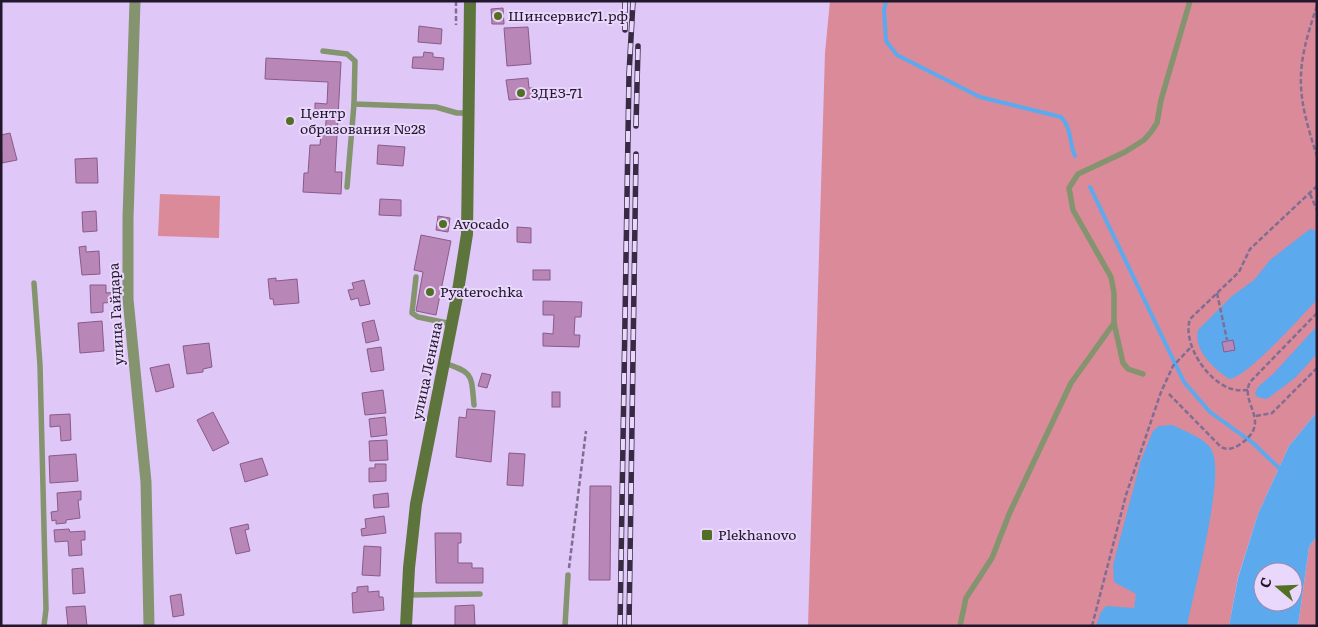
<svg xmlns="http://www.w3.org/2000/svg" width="1318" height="627" viewBox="0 0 1318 627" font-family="Literata,serif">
	<rect width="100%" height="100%" fill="#dfc7f8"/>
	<g fill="#da8a99">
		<path d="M830 1H1317V412L1289 446 1258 514 1238 577 1229 626H808L825 53Z"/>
		<path d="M160 194 220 196 219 238 158 236Z"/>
		<path d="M1317 536V626H1298L1309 547Z"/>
	</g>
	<g fill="#5da9ee" fill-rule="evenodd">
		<path d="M1310 229 1317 231V300C1302 315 1246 379 1229 379 1214 369 1193 350 1198 330L1232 296 1254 280 1270 260Z"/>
		<path d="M1317 326V354L1295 378 1267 399 1257 397 1255 393 1258 387 1273 374Z"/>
		<path d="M1317 412V536L1309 547 1298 626H1229L1238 578 1258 514 1289 446ZM1263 572H1293V602H1263Z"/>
		<path d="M1173 425C1185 432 1204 437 1211 449 1227 472 1193 594 1187 626H1096L1101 612 1106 606 1134 608 1136 594 1114 582 1113 565 1141 460 1153 431 1159 426Z"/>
	</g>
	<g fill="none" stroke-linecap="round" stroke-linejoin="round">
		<g stroke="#5da9ee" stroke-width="4">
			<path d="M886 1 884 10 886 41 897 55 980 97 1061 117C1072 128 1069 143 1075 156"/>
			<path d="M1090 187 1184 382 1210 412 1253 443 1279 468"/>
		</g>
	</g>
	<g fill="#b987b7" stroke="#895a88">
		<path d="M503 8 504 24H492L491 9Z"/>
		<path d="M419 26 442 29 441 44 418 42Z"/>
		<path d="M528 27 531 64 507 66 504 28Z"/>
		<path d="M424 52 433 53V57L444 58 443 70 412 68 413 57H423Z"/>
		<path d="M266 58 341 62 335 172H342L341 194 303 192 304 173H308L310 145H320L321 133H325L327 110H315V103L327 104 328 82 265 79Z"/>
		<path d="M528 78 529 88H534L535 98 509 100 506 80Z"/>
		<path d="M10 133 17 160 2 163 1 135Z"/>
		<path d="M378 145 405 147 403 166 377 164Z"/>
		<path d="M97 158 98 183H76L75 159Z"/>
		<path d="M380 199 401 200V216L379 215Z"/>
		<path d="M96 211 97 231 83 232 82 212Z"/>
		<path d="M438 216 450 218 448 232 436 230Z"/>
		<path d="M517 227 531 228V243L517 242Z"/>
		<path d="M421 235 451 241 436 315 416 311 423 272 414 270Z"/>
		<path d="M86 246V252L99 251 100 274 82 275 79 247Z"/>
		<rect x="533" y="270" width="17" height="10"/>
		<path d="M276 278V281L297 279 299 303 274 305 273 299H270L268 279Z"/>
		<path d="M364 280 370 304 360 306 358 298 351 300 348 290 354 289 352 283Z"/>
		<path d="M90 285H106V293L116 292V302L103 303V312L91 313Z"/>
		<path d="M543 301 582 302 581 317H575L574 335H580L579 347 543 346V333L553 334 554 315H543Z"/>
		<path d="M374 320 379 340 366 343 362 323Z"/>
		<path d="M102 321 104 351 80 353 78 323Z"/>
		<path d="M1233 340 1235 350 1224 352 1222 342Z"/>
		<path d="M209 343 212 367 203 369V372L187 374 183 346Z"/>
		<path d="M381 347 384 370 371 372 367 349Z"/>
		<path d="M169 364 174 387 156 392 150 368Z"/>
		<path d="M482 373 491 375 487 388 478 386Z"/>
		<path d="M383 390 386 413 365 415 362 393Z"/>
		<rect x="552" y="392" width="8" height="15"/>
		<path d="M467 409 495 411 491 462 456 457 459 417 466 418Z"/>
		<path d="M213 412 229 443 213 451 197 420Z"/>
		<path d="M70 414 71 440 61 441 60 426 50 427V415Z"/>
		<path d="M385 417 387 435 371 437 369 419Z"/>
		<path d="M387 440 388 460 370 461 369 441Z"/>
		<path d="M509 453 525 454 523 486 507 485Z"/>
		<path d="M76 454 78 481 50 483 49 456Z"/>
		<path d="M262 458 268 475 245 482 240 464Z"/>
		<path d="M375 464H386V481L369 482V468H375Z"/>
		<path d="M590 486H611L610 580H589Z"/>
		<path d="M81 491V500H78L80 518 66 520V523L56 524V520L52 521 51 512 58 511 57 493Z"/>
		<path d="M388 493 389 507 374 508 373 495Z"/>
		<path d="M384 516 386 533 362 536 361 529 366 528 365 519Z"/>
		<path d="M248 524 249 529 245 530 250 551 236 554 230 528Z"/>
		<path d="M69 529 70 532 85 531V540H81L82 555 69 556 68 541 55 542 54 530Z"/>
		<path d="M435 533H461V543H458V563H472V568H483V583H436Z"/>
		<path d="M364 546 381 547 380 576 362 575Z"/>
		<path d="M83 568 85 593 73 594 72 569Z"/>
		<path d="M368 586V592L379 591V597H383L384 610 353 613 352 593 357 592V587Z"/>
		<path d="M181 594 184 615 173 617 170 596Z"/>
		<path d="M474 605 475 626H455V606Z"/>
		<path d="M85 606 87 626H68L66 607Z"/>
	</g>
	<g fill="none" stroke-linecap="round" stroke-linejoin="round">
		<g stroke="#806e92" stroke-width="2.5" stroke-dasharray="5 2.5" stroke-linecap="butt">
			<path d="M456 1V25"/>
			<path d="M1317 6C1295 70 1296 92 1317 156"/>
			<path d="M1310 194 1317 210"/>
			<path d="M1217 293 1227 340"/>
			<path d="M1248 390C1242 390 1237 391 1232 389 1207 382 1182 343 1190 319L1239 272 1250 249 1317 186"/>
			<path d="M1169 394 1221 447C1227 450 1233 449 1239 445 1274 422 1239 404 1250 382L1317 313"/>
			<path d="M1256 416 1272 413 1317 368"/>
			<path d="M569 568 586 431"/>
			<path d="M1092 626 1126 495 1161 392 1173 366 1191 347"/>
		</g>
		<g stroke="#83946f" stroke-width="5.5">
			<path d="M323 51 347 54 355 61 354 104 436 107 457 113H470"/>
			<path d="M347 187 354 104"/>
			<path d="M416 277 412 313 418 317 452 324"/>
			<path d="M34 283 40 365 46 609 44 626"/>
			<path d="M1114 323 1123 363 1128 369 1143 374"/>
			<path d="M444 363C474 373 471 374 474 405"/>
			<path d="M407 595 480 594"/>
			<path d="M565 626 568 575"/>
			<path d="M960 626 966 598 992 558 1010 512 1071 383 1114 323V293L1111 277 1073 210 1069 188 1078 174 1125 152 1144 140 1151 132 1157 123 1161 100 1190 1"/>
		</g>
		<path stroke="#83946f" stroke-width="11" d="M135 1 128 218V299L146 482 149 626"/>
		<path stroke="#5d753d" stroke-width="12" d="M406 626 409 568 416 504 457 297 467 234 470 1"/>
		<g stroke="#372a42" stroke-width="5.5">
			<g id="rail">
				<path d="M625 1V30"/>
				<path d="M636 126 638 46"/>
				<path d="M620 626 629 74 633 1"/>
				<path d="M629 626 636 154"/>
			</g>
		</g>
		<use href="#rail" stroke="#e9d7fc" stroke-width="4" stroke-dasharray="11" stroke-linecap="butt"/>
	</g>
	<g fill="#526f24" stroke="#e9d7fc" stroke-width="2">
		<circle cx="498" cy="16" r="5"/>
		<circle cx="521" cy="93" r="5"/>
		<circle cx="290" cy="121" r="5"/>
		<circle cx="443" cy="224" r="5"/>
		<circle cx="430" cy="292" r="5"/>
		<rect x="701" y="529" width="12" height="12" rx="2.5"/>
	</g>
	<g text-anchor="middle" stroke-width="4" stroke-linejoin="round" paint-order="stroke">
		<g font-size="14" fill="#23172d" stroke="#e9d7fc" text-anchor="start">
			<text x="508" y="21">Шинсервис71.рф</text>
			<text x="531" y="98">3ДЕЗ-71</text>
			<text x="300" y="118">Центр<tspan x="300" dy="16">образования №28</tspan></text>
			<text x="453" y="229">Avocado</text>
			<text x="440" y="297">Pyaterochka</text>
			<text x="718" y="540">Plekhanovo</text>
		</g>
		<g font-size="14" fill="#23172d" stroke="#e9d7fc">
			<text transform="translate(116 314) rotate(-93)" y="5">улица Гайдара</text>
			<text transform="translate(427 371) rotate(-78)" y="5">улица Ленина</text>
		</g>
	</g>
	<rect width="1318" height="627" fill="none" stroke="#23172d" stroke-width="5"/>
	<g transform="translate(1278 587) rotate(289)"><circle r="24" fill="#e9d7fc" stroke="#9a8aa9"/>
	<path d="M0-4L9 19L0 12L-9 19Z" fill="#526f24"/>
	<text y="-8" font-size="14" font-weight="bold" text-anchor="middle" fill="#23172d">С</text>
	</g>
</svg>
